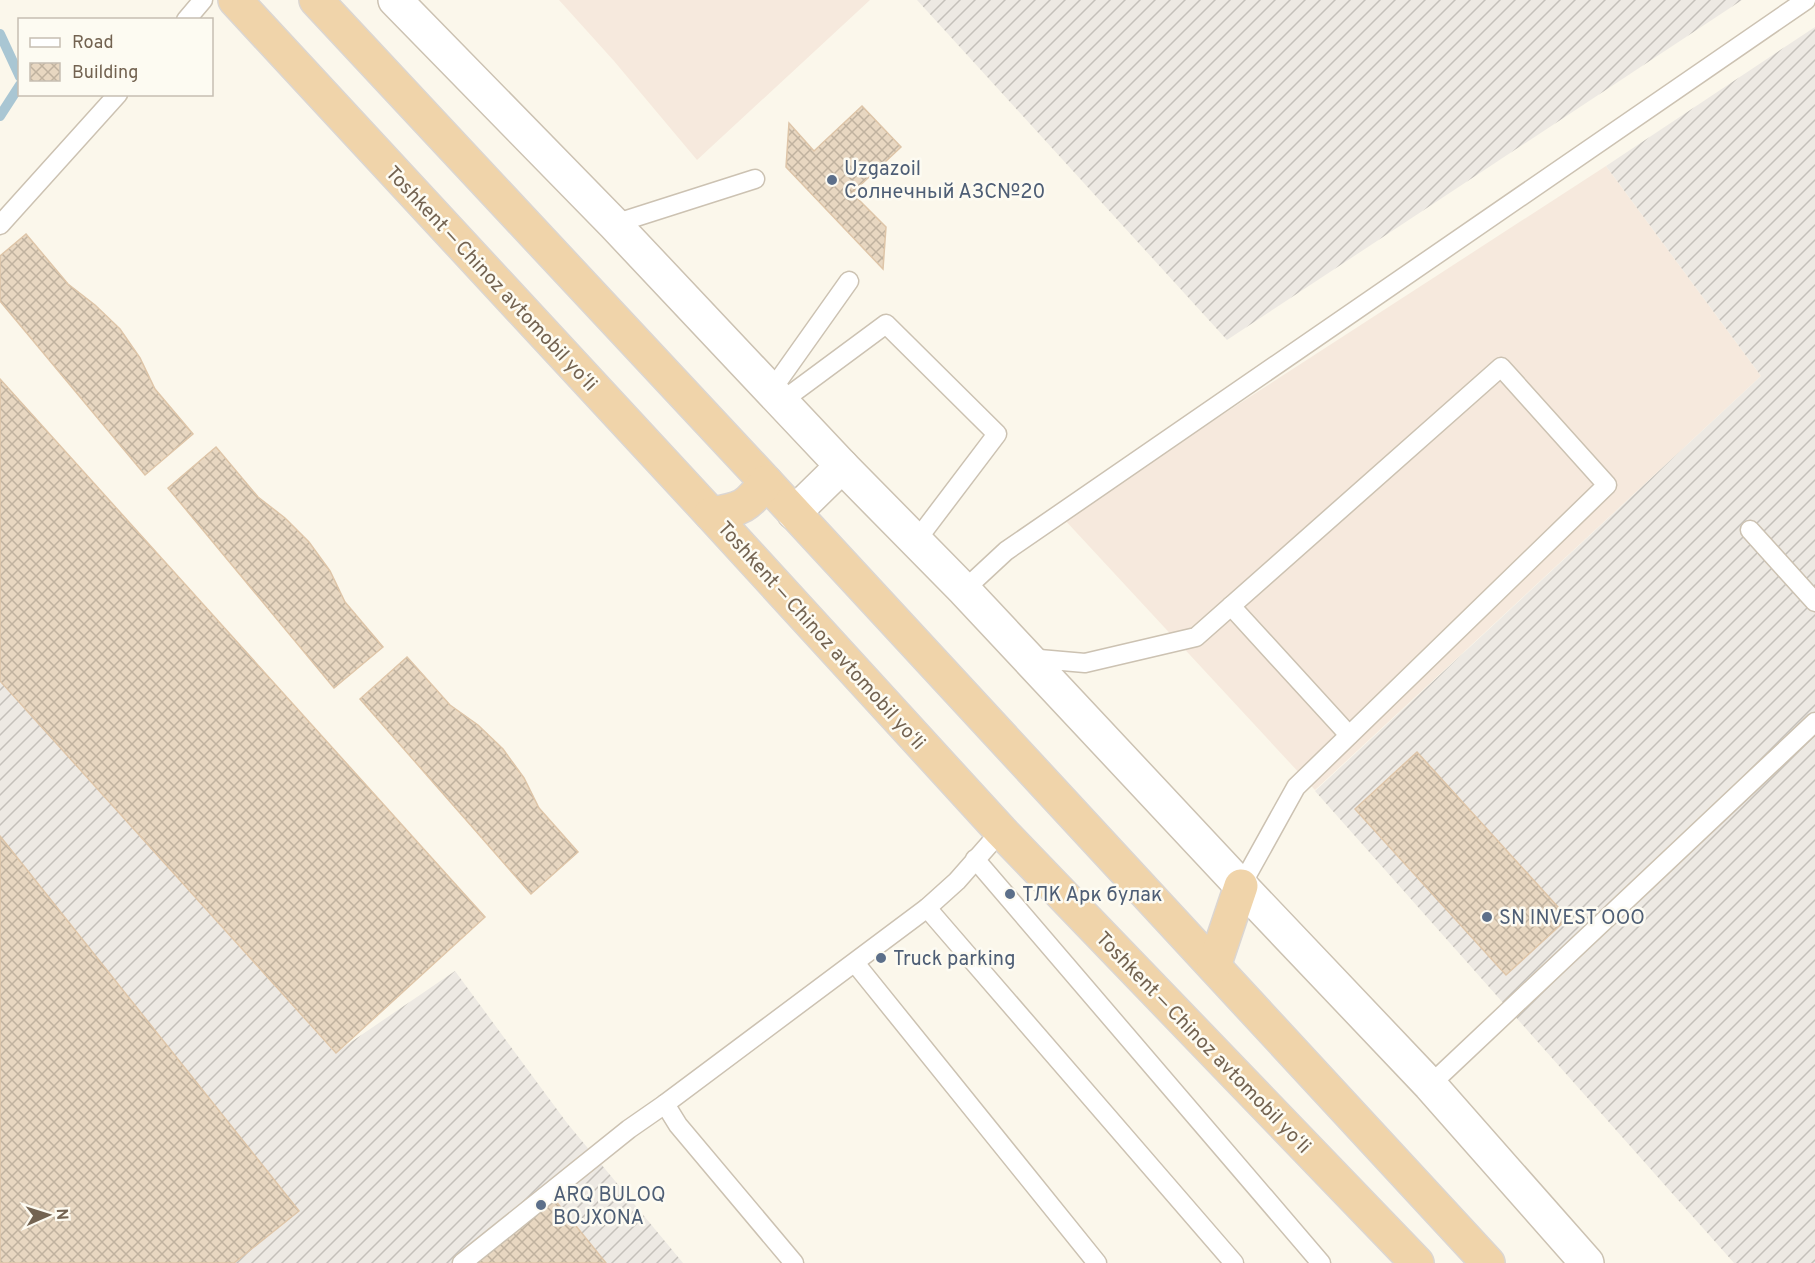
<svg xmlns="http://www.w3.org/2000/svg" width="1815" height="1263" viewBox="0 0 1815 1263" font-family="Overpass,sans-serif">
	<defs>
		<pattern id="industrial-furrows" width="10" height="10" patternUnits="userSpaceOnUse" patternTransform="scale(1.5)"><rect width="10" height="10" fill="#ede9e3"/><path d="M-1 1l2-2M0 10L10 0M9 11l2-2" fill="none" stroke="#c4c0ba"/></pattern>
		<pattern id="building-cross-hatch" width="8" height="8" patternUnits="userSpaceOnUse" patternTransform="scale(1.5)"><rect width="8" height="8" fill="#e8d7c1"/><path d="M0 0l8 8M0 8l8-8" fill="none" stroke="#c0b29f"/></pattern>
	</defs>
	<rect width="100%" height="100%" fill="#fbf7eb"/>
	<g fill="#f6e9dd">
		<path d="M559 0H870L697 160 614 61Z"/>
		<path d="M1606 166 1761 376 1315 790 1063 518Z"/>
	</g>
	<g fill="url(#industrial-furrows)">
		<path d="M917 0H1742L1227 340Z"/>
		<path d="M1815 27V1263H1734L1315 791 1761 376 1606 166Z"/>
		<path d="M0 681 335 1053 455 971 567 1123 683 1263H0Z"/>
	</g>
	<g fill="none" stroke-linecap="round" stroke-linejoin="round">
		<g stroke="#a9c6d3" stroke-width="10">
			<path d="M0 34 20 77"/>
			<path d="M0 116 20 85"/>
		</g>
	</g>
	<g fill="url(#building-cross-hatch)" stroke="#dec5a8" stroke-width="1.5">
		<path d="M862 106 901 147 852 193 886 227 883 269 786 167 789 123 814 151Z"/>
		<path d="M26 234 68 284 95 305 120 329 140 358 155 389 193 434 145 475 0 301V256Z"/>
		<path d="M0 379 485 917 336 1053 0 681Z"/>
		<path d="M216 447 258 497 285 518 309 542 330 571 345 602 383 647 334 688 168 488Z"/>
		<path d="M407 657 450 705 478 725 503 749 524 778 539 808 578 852 531 894 360 699Z"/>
		<path d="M1417 752 1568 918 1506 975 1355 809Z"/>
		<path d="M0 836 299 1211 234 1263H0Z"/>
		<path d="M550 1194 606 1263H466Z"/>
	</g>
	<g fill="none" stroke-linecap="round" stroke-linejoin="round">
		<g stroke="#ccc2b2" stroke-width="21">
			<g id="service">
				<path d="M186 20 203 0"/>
				<path d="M614 224 755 179"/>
				<path d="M0 225 118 94"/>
				<path d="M771 391 849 281"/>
				<path d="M782 401 886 324 997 434 916 541"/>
				<path d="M1750 530 1815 602"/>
				<path d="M964 590 1006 551 1806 0"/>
				<path d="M1231 606 1349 735"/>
				<path d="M1028 658 1085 663 1196 637 1501 367 1607 485 1296 787 1241 886"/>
				<path d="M975 859 1321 1263"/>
				<path d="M927 908 1234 1263"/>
				<path d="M855 963 1097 1263"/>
				<path d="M1430 1085 1815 722"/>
				<path d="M462 1263 629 1129 665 1104"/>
				<path d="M794 1263 678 1125 665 1104 927 908 957 881 1001 831"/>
			</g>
		</g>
		<g stroke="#ccc2b2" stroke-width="36">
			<g id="tertiary">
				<path d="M395 0 614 224 842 466 964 590 1241 886 1430 1085 1587 1263"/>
				<path d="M794 513 842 466"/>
			</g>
		</g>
		<g stroke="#dbd6d2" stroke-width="36">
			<g id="trunk">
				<path d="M235 0 711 514 1001 831 1417 1263"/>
				<path d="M316 0 766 482 1488 1263"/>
				<path d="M711 514C743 509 746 507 766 482"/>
				<path d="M1214 966 1241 886"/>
			</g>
		</g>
		<use href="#service" stroke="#fff" stroke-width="18"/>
		<use href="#tertiary" stroke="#fff" stroke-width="33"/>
		<use href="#trunk" stroke="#f0d4aa" stroke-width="33"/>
	</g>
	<g fill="#5c6f8a" stroke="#fdfbf2" stroke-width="2">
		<circle cx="832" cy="180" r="6"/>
		<circle cx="1010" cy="894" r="6"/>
		<circle cx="1487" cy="917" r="6"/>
		<circle cx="881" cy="958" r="6"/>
		<circle cx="541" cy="1205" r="6"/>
	</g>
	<g text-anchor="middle" stroke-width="5" stroke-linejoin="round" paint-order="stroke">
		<g font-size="20" fill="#4e5e75" stroke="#fdfbf2" text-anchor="start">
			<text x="844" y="175">Uzgazoil<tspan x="844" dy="23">Солнечный АЗС№20</tspan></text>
			<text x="1022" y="901">ТЛК Арк булак</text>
			<text x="1499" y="924">SN INVEST ООО</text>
			<text x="893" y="965">Truck parking</text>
			<text x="553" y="1201">ARQ BULOQ<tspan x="553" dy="23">BOJXONA</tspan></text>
		</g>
		<g font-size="20" fill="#736351" stroke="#fdfbf2">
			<text transform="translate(492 278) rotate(47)" y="7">Toshkent — Chinoz avtomobil yoʻli</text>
			<text transform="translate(822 635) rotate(48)" y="7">Toshkent — Chinoz avtomobil yoʻli</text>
			<text transform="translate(1204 1042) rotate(46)" y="7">Toshkent — Chinoz avtomobil yoʻli</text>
		</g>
	</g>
	<rect x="18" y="18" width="195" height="78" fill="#fdfbf2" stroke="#c6beb2" stroke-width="1.5"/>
	<rect x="30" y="38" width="30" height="9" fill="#ffffff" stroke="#c6beb2" stroke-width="1.5"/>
	<text x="72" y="48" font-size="18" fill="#736351">Road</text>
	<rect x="30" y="63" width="30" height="18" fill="url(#building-cross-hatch)" stroke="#c6beb2" stroke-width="1.5"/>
	<text x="72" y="78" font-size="18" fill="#736351">Building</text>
	<g transform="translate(48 1215) rotate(87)" stroke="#fdfbf2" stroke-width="4.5" paint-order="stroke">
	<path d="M0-4.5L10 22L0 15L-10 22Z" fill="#736351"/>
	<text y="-9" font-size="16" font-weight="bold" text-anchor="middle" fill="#736351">N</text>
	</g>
</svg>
